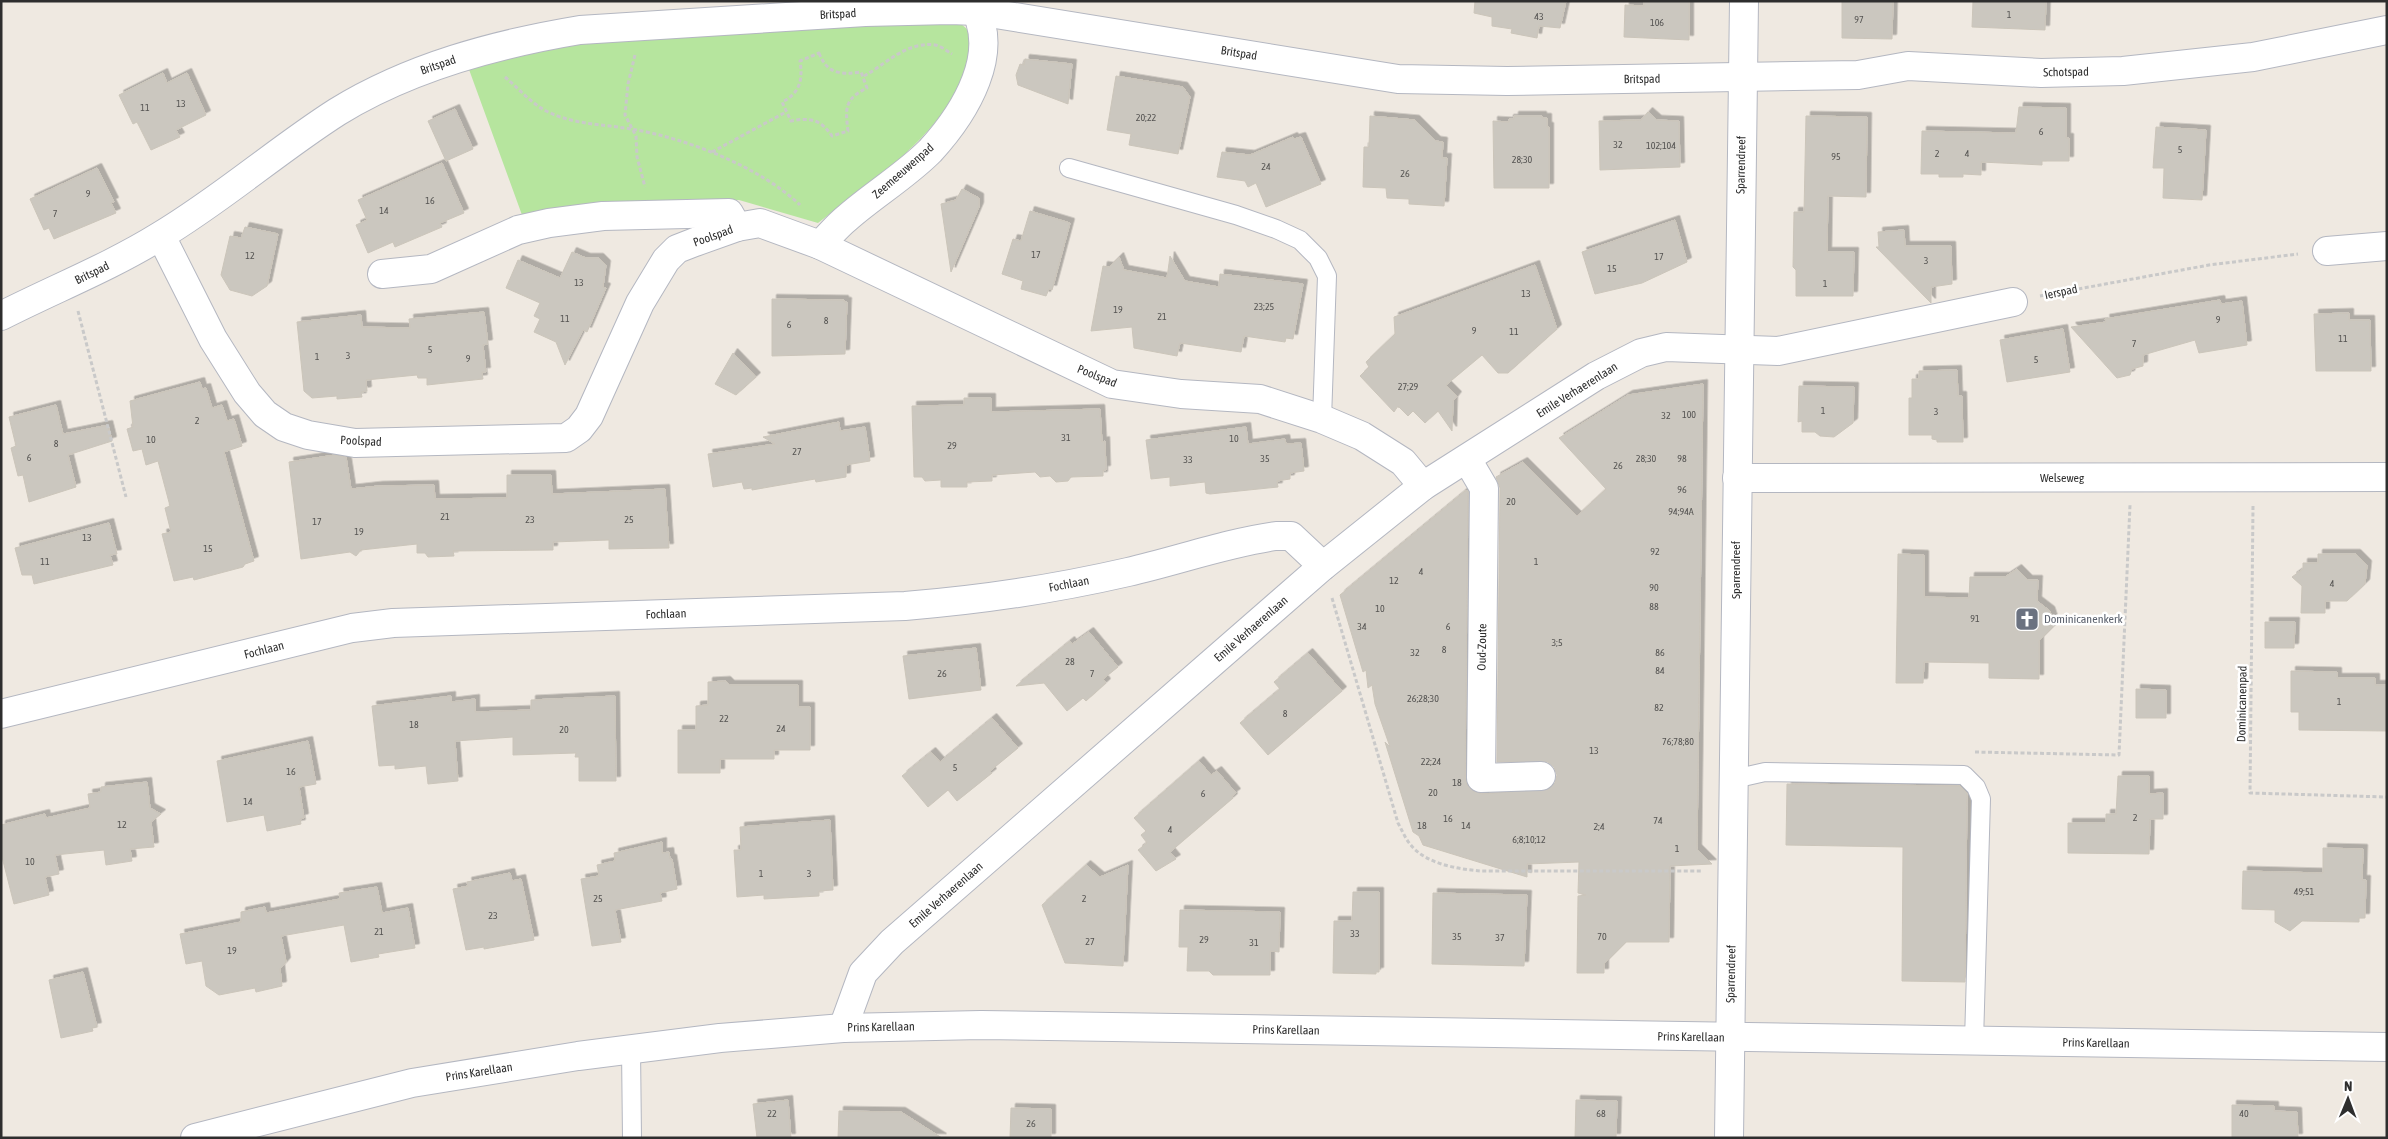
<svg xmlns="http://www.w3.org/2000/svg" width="2388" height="1139" viewBox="0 0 2388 1139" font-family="'Asap Condensed',sans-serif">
	<defs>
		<filter id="shadow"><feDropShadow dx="4.5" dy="-4.5" stdDeviation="0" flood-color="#0004"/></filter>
	</defs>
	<rect width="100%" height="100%" fill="#efe9e1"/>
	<path fill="#b6e59e" d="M883 20 955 21C975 30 974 43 968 62 965 71 963 82 958 90 925 147 868 184 818 223L739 200 613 205 522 215 467 64 562 44Z"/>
	<g fill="#cbc7bf" stroke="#cbc5ba" filter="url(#shadow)">
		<path d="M1475 1H1566L1560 28 1539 26 1537 38 1511 33 1512 29 1492 26V17L1474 13Z"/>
		<path d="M1644 1H1689V40L1624 37 1625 5 1644 6Z"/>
		<path d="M1842 1H1893L1892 39 1842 38Z"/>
		<path d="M1973 1H2046L2045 30 1972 27Z"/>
		<path d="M1025 59 1072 64 1068 104 1018 85 1016 75 1020 64 1024 65Z"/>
		<path d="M163 73 167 83 187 73 206 115 176 130 180 137 151 150 137 122 133 124 119 95Z"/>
		<path d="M1116 76 1183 87 1190 97 1178 154 1129 145 1131 134 1107 130Z"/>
		<path d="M2019 107 2066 108V138H2069V161H2042V165L1981 162V175L1963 174V177H1939V174H1921L1922 131 2016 133Z"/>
		<path d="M455 109 473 149 446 161 428 121Z"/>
		<path d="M1648 112 1657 120 1679 121 1680 167 1600 170 1599 121 1641 120Z"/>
		<path d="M1370 116 1415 120 1436 141 1443 142 1442 158H1447L1444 206 1409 204V199L1387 198 1386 188 1363 187 1364 147H1369Z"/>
		<path d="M1514 116H1542V118H1547V127H1549V188H1494L1493 121 1509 122V119H1514Z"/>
		<path d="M1806 116 1867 117 1866 197 1828 196 1827 252H1854L1853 296H1796V270L1793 267 1794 212H1804Z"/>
		<path d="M2156 127 2206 130 2202 200 2163 198 2164 168H2153Z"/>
		<path d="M1293 137 1294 139 1301 137 1321 184 1266 207 1256 183 1248 187 1245 181 1217 177 1222 152 1250 155Z"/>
		<path d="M442 163 464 213 440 223 442 227 395 247 393 242 368 253 356 225 367 220 358 200Z"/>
		<path d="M97 168 114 202 111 203 116 213 54 239 49 228 44 230 30 199Z"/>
		<path d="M962 189 979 198V207L951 272 941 204 956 200Z"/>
		<path d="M1030 211 1070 223 1052 290 1049 289 1046 296 1021 289 1023 281 1002 274 1013 239 1021 241Z"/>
		<path d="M1675 220 1687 262 1642 283 1595 294 1582 252Z"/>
		<path d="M245 227 278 234 267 286 252 296 230 290 221 275 230 236 241 238Z"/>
		<path d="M1904 230 1905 246H1951L1952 284 1931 287V303L1876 247H1879L1878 232Z"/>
		<path d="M572 252 586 258H599L606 265 603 287 606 288 587 332 583 330 565 365 556 342 534 332 540 319 534 316 540 303 506 288 518 260 560 278Z"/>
		<path d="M1170 256 1185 281 1219 287 1220 274 1303 284 1293 339 1286 338 1285 342 1244 336 1241 352 1180 343 1177 356 1134 348 1132 327 1091 331 1103 266 1109 267 1119 257 1124 270 1167 278Z"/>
		<path d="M1535 265 1557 329 1508 373H1498L1482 355 1446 385 1457 396 1453 401 1452 431 1438 411 1425 423 1413 411 1408 416 1398 406 1394 412 1360 376 1369 367 1366 362 1395 334 1394 317Z"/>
		<path d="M772 299 844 300V302H847L845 354 772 356Z"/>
		<path d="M2220 300 2221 304 2242 301 2247 345 2199 353 2195 340 2143 355V366L2132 369 2130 375 2117 378 2071 327 2106 322 2105 319Z"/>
		<path d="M484 312 488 344 483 345 486 372H482L483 379 427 385V378H418L417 375 366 380 367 391 361 392 362 397 337 399V396L312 398 304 391 297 322 361 315 362 327 410 328 409 319Z"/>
		<path d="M2349 313V320H2370L2371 371H2316L2314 314Z"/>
		<path d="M2063 329 2070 372 2007 382 2000 340Z"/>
		<path d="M733 353 756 377 736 395 715 384Z"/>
		<path d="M1957 370 1958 396H1962L1963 442H1937V440L1932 439V435H1909V398H1912V379H1919V371Z"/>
		<path d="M200 382 202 389 206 388 212 408 222 405 227 421 234 419 242 446 224 452 254 561 245 564 243 567 194 580 193 577 174 581 162 534 171 532 165 508 170 506 158 461 146 465 142 449 133 451 127 429 133 427 130 401Z"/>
		<path d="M1703 384 1697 849 1712 864 1670 866 1669 942H1626L1604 964V973H1577L1578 896 1586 895 1578 893 1579 862 1527 864V877L1423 845 1419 836 1413 832 1385 742 1390 747 1375 704 1372 685 1368 688 1366 670 1363 672 1340 595 1465 491H1468L1465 778 1467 785 1473 791 1482 794 1549 789 1555 783 1557 775 1554 767 1548 762H1497L1500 488 1496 477 1523 462 1577 516 1606 489 1559 438 1628 395Z"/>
		<path d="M1799 386 1854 387 1853 423 1834 437 1820 436 1815 432H1802V421L1798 422Z"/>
		<path d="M964 398H991V412L1100 409 1102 442 1105 441 1106 470H1103V476L1071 477 1068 481 1056 482 1050 476 1040 477 1035 472 992 475V481L967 482V487H941V480L925 481 922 477H914L912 406 964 405Z"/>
		<path d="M56 405 63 434 108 425 112 441 68 455 76 487 29 502 23 475 18 476 11 448 16 446 9 417Z"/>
		<path d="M839 422 840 431 865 427 870 461 846 465V477L816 482 815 479 752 490V488L744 489 742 482 713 487 708 454 775 444 763 437Z"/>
		<path d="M1246 427 1248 444 1285 439 1286 444 1301 443 1304 471 1290 473V479L1277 481 1278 487 1210 494 1206 493 1205 482 1170 486V477L1151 479 1146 440Z"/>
		<path d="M335 455 346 457 351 489 378 486 434 485 435 499 507 498V475H551L552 494 665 489 669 548 609 549V540L553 542V550L453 551 454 556 428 557 425 553H417V544L361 550 356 556 350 552 301 559 289 462Z"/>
		<path d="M109 523 117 554 110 555 113 565 34 584 32 575H22L15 548Z"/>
		<path d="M1898 554 1924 555V597L1969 598 1970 577H2005L2017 569 2028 580H2038L2037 601 2050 611 2053 620V627L2039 641V679L1989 678V663L1924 662 1923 683H1896Z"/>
		<path d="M2318 554H2356L2367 565 2365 584 2347 601H2325V613H2301L2302 586 2292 577 2303 569V563H2318Z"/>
		<path d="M2265 622H2295L2294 648H2265Z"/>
		<path d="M1089 632 1118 667 1103 679 1106 683 1086 701 1083 698 1067 711 1044 683 1016 686 1070 641 1072 644Z"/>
		<path d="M976 648 981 690 909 699 903 656Z"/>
		<path d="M1308 653 1342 691 1268 755 1240 723 1280 689 1274 682Z"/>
		<path d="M2291 671 2337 672V678H2375V685H2387V731L2299 730V712H2291Z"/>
		<path d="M726 681 730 685H798V707H810V750H774V759H720V773H678V730H696V706L708 705V682Z"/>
		<path d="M2136 689 2166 690V718H2136Z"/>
		<path d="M451 696V702L475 699V712L531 710V700L615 696 616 781H579V757H575L576 753 513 755V737L455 741 458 781 428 784 426 766 395 769V765L379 766 372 706Z"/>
		<path d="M992 718 1018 748 990 771 992 773 957 801 948 790 928 807 902 776 931 752 940 762Z"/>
		<path d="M308 741 316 784 299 787 304 818 300 819 301 824 267 831 264 815 227 822 217 761Z"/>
		<path d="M1199 761 1211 775 1217 771 1236 793 1232 796 1233 798 1170 852 1176 859 1156 871 1138 850 1147 843 1141 835 1146 831 1134 818Z"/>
		<path d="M2118 776H2149V794L2163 793V819H2150L2149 854 2068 853V823H2106V814H2116Z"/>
		<path d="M147 782 150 808 161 814 151 822 154 847 130 849 132 861 106 865 104 850 55 855 59 874 45 877 49 895 14 904 1 853V825L45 814 46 818 90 808 88 794 101 792V787Z"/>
		<path d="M1787 784 1960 786 1967 793 1965 982 1902 981 1903 847 1786 845Z"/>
		<path d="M830 820 833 890 819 891V896L764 899V895L737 897 734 850H741L740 827Z"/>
		<path d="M662 842V853L669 852 670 859H672L677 889 660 893 662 901 615 910 621 942 592 946 581 879 599 876 597 865 615 861 614 853Z"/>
		<path d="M2323 848 2363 849 2362 880H2366L2365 918H2359V922L2302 921 2290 931 2275 922V910L2242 909 2243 871 2323 873Z"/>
		<path d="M1086 865 1100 877 1128 865 1123 966 1065 963 1042 905Z"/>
		<path d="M510 873 512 881 521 879 534 940 484 949V947L466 950 453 889 468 886 467 882Z"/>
		<path d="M377 887 382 913 408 908 415 948 378 954 379 957 351 962 344 925 281 936 286 962 280 969 282 986 256 992 255 988 219 995 206 986 202 961 186 964 180 934 241 922V912L265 907 266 913 340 899 339 893Z"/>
		<path d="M1353 892H1379V972H1376V974L1333 973 1334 921H1352Z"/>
		<path d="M1433 893 1527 895 1524 966 1432 964Z"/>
		<path d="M1180 910 1280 912 1279 952 1270 951V975H1213L1209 971H1187L1188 947H1179Z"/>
		<path d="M83 972 97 1027 92 1028 93 1031 61 1038 49 980Z"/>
		<path d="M788 1100 791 1138H757L753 1104Z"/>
		<path d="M1576 1100 1617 1101 1616 1138H1575Z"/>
		<path d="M2232 1105 2274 1106V1111L2297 1112 2298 1138H2232Z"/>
		<path d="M1011 1108 1051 1109V1138H1010Z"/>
		<path d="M839 1111 901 1112 942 1138H838Z"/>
	</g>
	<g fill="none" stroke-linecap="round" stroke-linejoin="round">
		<g stroke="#b4b7c1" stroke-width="20">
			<g id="lane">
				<path d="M1069 168 1236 215 1276 229 1300 240 1318 258 1327 276 1322 419"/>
				<path d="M1734 779 1765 772 1964 775 1976 787 1981 799 1974 1041"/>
				<path d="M631 1049 632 1138"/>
			</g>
		</g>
		<g stroke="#b4b7c1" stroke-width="30">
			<g id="street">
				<path d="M161 236 213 339 247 393 265 414 284 427 308 435 355 443 566 438 579 429 589 416 640 303 666 260 677 249 695 242 737 227 760 223 820 245 1112 384 1181 394 1260 399 1322 419 1362 436 1403 462 1423 486"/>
				<path d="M820 245C829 236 837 226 847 218 873 195 905 176 930 151 964 114 1005 50 970 1"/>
				<path d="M2327 251 2387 246"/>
				<path d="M382 274 431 269 518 230 549 223 603 216 729 213 737 227"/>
				<path d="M1 316C54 289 110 267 160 236 222 199 276 151 337 112 410 67 496 44 580 30L865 12 950 10 977 11 1398 79 1507 81 1858 75 1908 66 2041 73 2123 71 2253 57 2387 30"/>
				<path d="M1467 459 1484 488 1481 778 1541 776"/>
				<path d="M1737 478 2387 477"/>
				<path d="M1 714 352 628 393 623 905 606C980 600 1054 589 1128 572 1177 561 1226 543 1276 536H1291L1323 566"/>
				<path d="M843 1028 863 973 892 942 1323 566 1423 486 1596 376 1641 353 1666 347 1778 351 2013 302"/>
				<path d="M195 1138 412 1083 578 1056 720 1038 843 1028 981 1025 2387 1047"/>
				<path d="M1729 1138 1744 1"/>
			</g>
		</g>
		<g stroke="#c9c9c9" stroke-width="3" stroke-dasharray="4 2.5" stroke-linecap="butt">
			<path d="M819 53C827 74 841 75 861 72L867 88C845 99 845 107 848 131L832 136C821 120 811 117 791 121L782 102C800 93 803 80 800 61Z"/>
			<path d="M635 55 628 84 625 115 636 136 637 157 645 187"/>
			<path d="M864 76C886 64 907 41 935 45 941 46 947 51 952 54"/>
			<path d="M505 77C518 88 531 103 546 111 574 125 602 124 631 129 686 138 760 167 800 205"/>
			<path d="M712 152 786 112"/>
			<path d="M2040 296 2209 265 2298 254"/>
			<path d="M78 311 126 497"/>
			<path d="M2253 506 2250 793 2387 797"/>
			<path d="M1332 598 1398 823C1402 830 1405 838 1410 844 1425 864 1458 869 1480 871H1703"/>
			<path d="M1975 752 2119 755 2130 505"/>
		</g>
		<use href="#lane" stroke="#fff" stroke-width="18"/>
		<use href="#street" stroke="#fff" stroke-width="28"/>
	</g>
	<defs>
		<g id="church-square" transform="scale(1.25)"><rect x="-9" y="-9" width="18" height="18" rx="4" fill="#6b7280" stroke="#fff"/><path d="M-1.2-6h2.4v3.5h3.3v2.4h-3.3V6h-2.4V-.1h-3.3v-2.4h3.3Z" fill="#fff"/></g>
	</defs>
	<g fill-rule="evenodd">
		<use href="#church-square" x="2027" y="619"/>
	</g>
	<g text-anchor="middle" stroke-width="5" stroke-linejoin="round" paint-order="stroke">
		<g font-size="10" fill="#555452">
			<text x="2009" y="18">1</text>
			<text x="1539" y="20">43</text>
			<text x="1859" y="23">97</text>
			<text x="1657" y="26">106</text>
			<text x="181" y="107">13</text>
			<text x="145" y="111">11</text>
			<text x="1146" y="121">20;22</text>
			<text x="2041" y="135">6</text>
			<text x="1618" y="148">32</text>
			<text x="1661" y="149">102;104</text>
			<text x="2180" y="153">5</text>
			<text x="1937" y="157">2</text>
			<text x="1967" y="157">4</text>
			<text x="1836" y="160">95</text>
			<text x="1522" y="163">28;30</text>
			<text x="1266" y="170">24</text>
			<text x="1405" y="177">26</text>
			<text x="88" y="197">9</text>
			<text x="430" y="204">16</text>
			<text x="384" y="214">14</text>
			<text x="55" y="217">7</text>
			<text x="1036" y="258">17</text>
			<text x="250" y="259">12</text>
			<text x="1659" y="260">17</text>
			<text x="1926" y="264">3</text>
			<text x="1612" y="272">15</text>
			<text x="579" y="286">13</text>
			<text x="1825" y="287">1</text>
			<text x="1526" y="297">13</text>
			<text x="1264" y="310">23;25</text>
			<text x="1118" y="313">19</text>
			<text x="1162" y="320">21</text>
			<text x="565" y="322">11</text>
			<text x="2218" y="323">9</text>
			<text x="826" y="324">8</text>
			<text x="789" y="328">6</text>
			<text x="1474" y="334">9</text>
			<text x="1514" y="335">11</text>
			<text x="2343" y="342">11</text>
			<text x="2134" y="347">7</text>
			<text x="430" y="353">5</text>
			<text x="348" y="359">3</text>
			<text x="317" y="360">1</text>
			<text x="468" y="362">9</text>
			<text x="2036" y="363">5</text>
			<text x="1408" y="390">27;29</text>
			<text x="1823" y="414">1</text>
			<text x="1936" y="415">3</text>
			<text x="1689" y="418">100</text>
			<text x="1666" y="419">32</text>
			<text x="197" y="424">2</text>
			<text x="1066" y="441">31</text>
			<text x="1234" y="442">10</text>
			<text x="151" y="443">10</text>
			<text x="56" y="447">8</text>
			<text x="952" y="449">29</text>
			<text x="797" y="455">27</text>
			<text x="29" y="461">6</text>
			<text x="1265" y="462">35</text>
			<text x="1646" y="462">28;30</text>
			<text x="1682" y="462">98</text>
			<text x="1188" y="463">33</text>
			<text x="1618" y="469">26</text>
			<text x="1682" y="493">96</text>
			<text x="1511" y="505">20</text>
			<text x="1681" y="515">94;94A</text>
			<text x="445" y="520">21</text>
			<text x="530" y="523">23</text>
			<text x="629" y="523">25</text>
			<text x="317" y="525">17</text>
			<text x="359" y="535">19</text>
			<text x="87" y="541">13</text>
			<text x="208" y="552">15</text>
			<text x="1655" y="555">92</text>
			<text x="45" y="565">11</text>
			<text x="1536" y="565">1</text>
			<text x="1421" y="575">4</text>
			<text x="1394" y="584">12</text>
			<text x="2332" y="587">4</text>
			<text x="1654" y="591">90</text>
			<text x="1654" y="610">88</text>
			<text x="1380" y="612">10</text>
			<text x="1975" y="622">91</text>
			<text x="1362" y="630">34</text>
			<text x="1448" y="630">6</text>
			<text x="1557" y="646">3;5</text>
			<text x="1444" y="653">8</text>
			<text x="1415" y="656">32</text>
			<text x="1660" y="656">86</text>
			<text x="1070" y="665">28</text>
			<text x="1660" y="674">84</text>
			<text x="942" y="677">26</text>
			<text x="1092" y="677">7</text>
			<text x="1423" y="702">26;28;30</text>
			<text x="2339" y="705">1</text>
			<text x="1659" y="711">82</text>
			<text x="1285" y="717">8</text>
			<text x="724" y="722">22</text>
			<text x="414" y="728">18</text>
			<text x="781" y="732">24</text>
			<text x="564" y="733">20</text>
			<text x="1678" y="745">76;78;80</text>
			<text x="1594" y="754">13</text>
			<text x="1431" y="765">22;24</text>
			<text x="955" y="771">5</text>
			<text x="291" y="775">16</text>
			<text x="1457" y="786">18</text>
			<text x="1433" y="796">20</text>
			<text x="1203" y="797">6</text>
			<text x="248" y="805">14</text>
			<text x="2135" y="821">2</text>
			<text x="1448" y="822">16</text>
			<text x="1658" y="824">74</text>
			<text x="122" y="828">12</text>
			<text x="1422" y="829">18</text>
			<text x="1466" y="829">14</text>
			<text x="1599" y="830">2;4</text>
			<text x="1170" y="833">4</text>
			<text x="1529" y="843">6;8;10;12</text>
			<text x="1677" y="852">1</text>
			<text x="30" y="865">10</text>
			<text x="761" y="877">1</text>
			<text x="809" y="877">3</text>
			<text x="2304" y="895">49;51</text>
			<text x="598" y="902">25</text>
			<text x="1084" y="902">2</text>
			<text x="493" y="919">23</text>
			<text x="379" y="935">21</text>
			<text x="1355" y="937">33</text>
			<text x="1457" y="940">35</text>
			<text x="1602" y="940">70</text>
			<text x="1500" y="941">37</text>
			<text x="1204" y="943">29</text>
			<text x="1090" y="945">27</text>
			<text x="1254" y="946">31</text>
			<text x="232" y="954">19</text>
			<text x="772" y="1117">22</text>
			<text x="1601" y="1117">68</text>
			<text x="2244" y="1117">40</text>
			<text x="1031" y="1127">26</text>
		</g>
		<g font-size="12" fill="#2e2e2e" stroke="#fff">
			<text transform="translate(838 14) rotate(-3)" y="4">Britspad</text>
			<text transform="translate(1239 53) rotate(9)" y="4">Britspad</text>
			<text transform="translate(438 65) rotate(-19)" y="4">Britspad</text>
			<text transform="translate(2066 72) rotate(-1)" y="4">Schotspad</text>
			<text transform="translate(1642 79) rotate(-1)" y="4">Britspad</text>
			<text transform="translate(1741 165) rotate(-89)" y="4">Sparrendreef</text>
			<text transform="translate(903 171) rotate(-41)" y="4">Zeemeeuwenpad</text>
			<text transform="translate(713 236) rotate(-20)" y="4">Poolspad</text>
			<text transform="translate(92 273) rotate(-26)" y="4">Britspad</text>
			<text transform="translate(2061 292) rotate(-12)" y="4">Ierspad</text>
			<text transform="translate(1097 376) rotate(22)" y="4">Poolspad</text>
			<text transform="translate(1577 390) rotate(-32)" y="4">Emile Verhaerenlaan</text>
			<text transform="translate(361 441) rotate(3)" y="4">Poolspad</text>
			<text x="2062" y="482">Welseweg</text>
			<text transform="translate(1736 570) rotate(-90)" y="4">Sparrendreef</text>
			<text transform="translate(1069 584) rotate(-11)" y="4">Fochlaan</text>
			<text transform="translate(666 614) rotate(-2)" y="4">Fochlaan</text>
			<text transform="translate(1251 629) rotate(-41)" y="4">Emile Verhaerenlaan</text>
			<text transform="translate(1482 647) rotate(-89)" y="4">Oud-Zoute</text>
			<text transform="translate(264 650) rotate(-14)" y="4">Fochlaan</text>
			<text transform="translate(2242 704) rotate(-89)" y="4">Dominicanenpad</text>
			<text transform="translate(946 895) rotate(-41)" y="4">Emile Verhaerenlaan</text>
			<text transform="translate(1731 974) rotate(-89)" y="4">Sparrendreef</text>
			<text transform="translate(881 1027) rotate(-1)" y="4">Prins Karellaan</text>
			<text transform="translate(1286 1030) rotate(1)" y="4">Prins Karellaan</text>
			<text transform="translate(1691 1037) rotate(1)" y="4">Prins Karellaan</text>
			<text transform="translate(2096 1043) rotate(1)" y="4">Prins Karellaan</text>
			<text transform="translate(479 1072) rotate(-9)" y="4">Prins Karellaan</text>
		</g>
		<g font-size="12" fill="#5b616d" stroke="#fff" text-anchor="start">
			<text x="2044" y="623">Dominicanenkerk</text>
		</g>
	</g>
	<rect width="2388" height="1139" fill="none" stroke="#2e2e2e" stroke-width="5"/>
	<g transform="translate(2348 1099) rotate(1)" stroke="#ffffff" stroke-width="4" paint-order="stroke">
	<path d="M0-4L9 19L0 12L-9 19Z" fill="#2e2e2e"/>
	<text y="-8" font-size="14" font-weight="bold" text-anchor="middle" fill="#2e2e2e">N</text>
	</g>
</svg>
